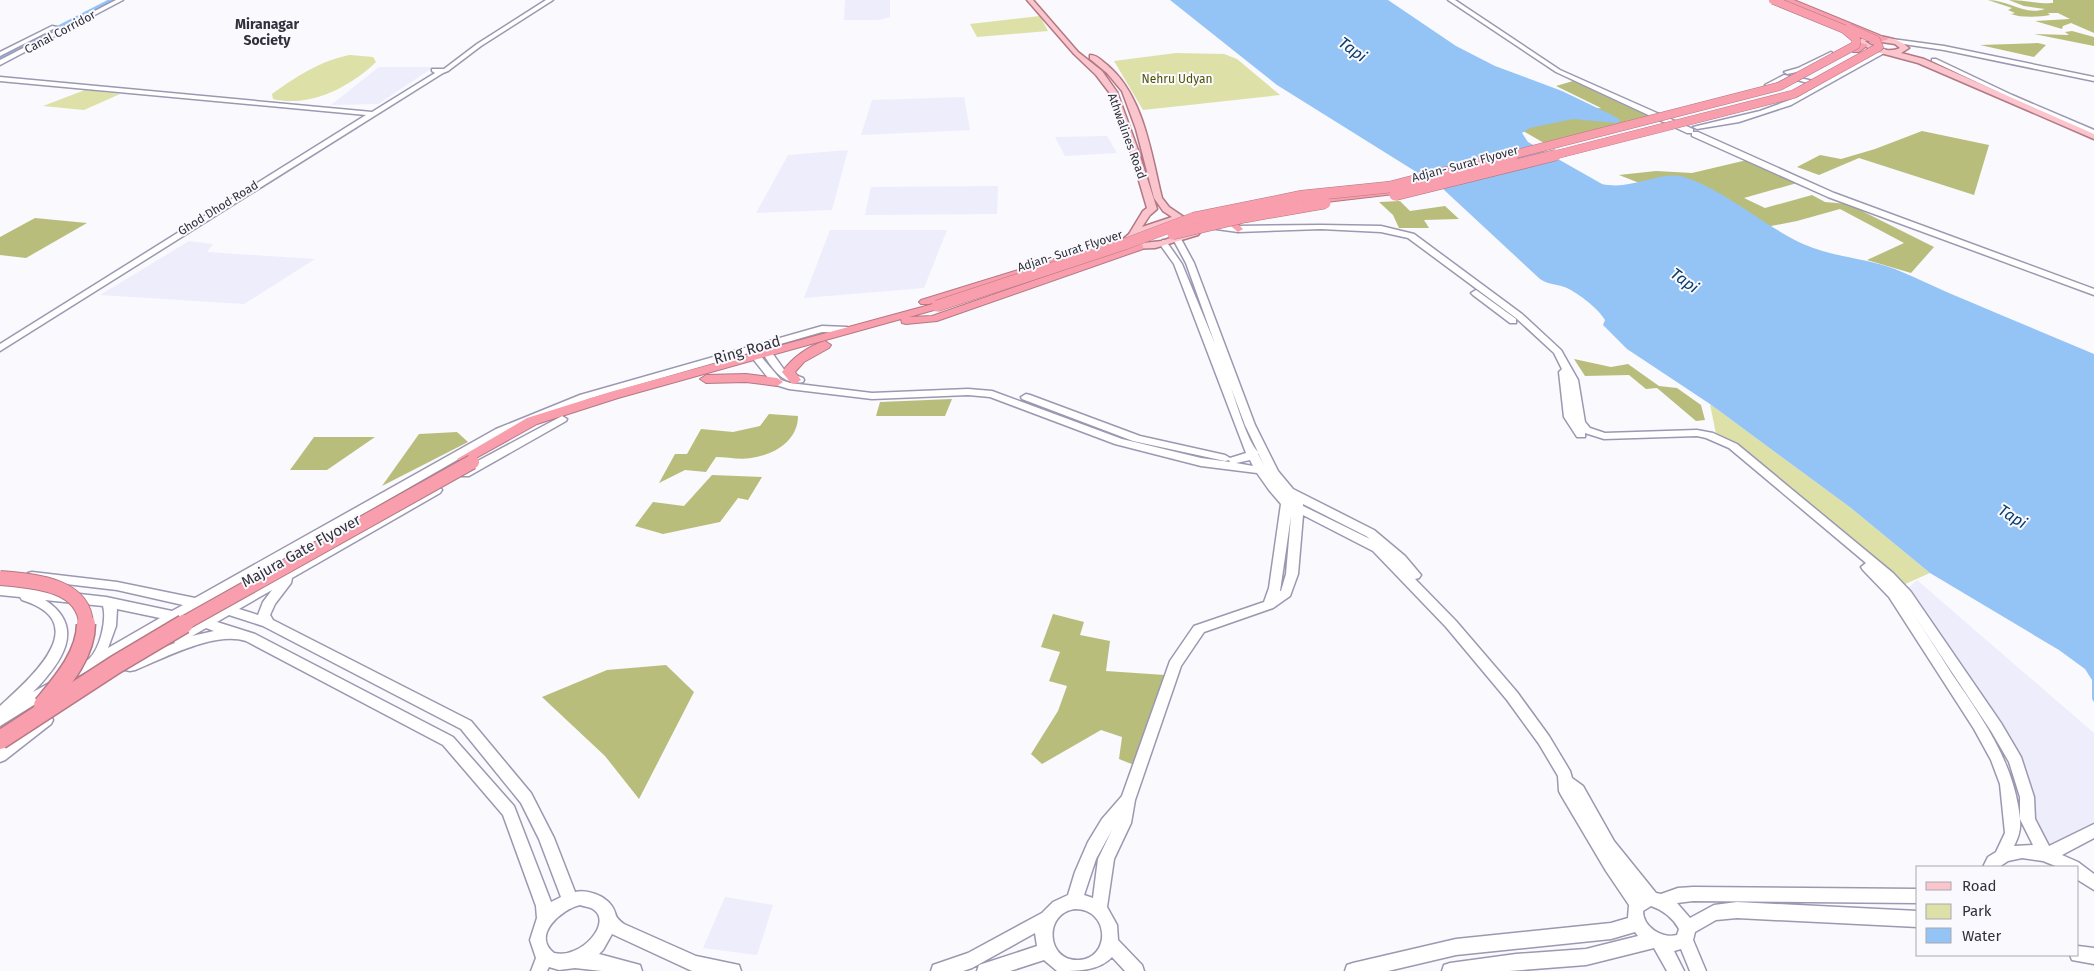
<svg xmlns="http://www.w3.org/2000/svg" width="2094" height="971" viewBox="0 0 2094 971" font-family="'Fira Sans',sans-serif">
	<rect width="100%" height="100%" fill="#f9f9fe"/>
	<g fill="#eeedfb">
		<path d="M845 0H890V17L879 20H844Z"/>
		<path d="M379 67H434L378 104 331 105Z"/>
		<path d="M964 97 970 130 861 135 872 100Z"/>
		<path d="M1107 136 1117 153 1065 156 1055 137Z"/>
		<path d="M848 150 832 210 756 213 788 155Z"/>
		<path d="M998 186 997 214 865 215 871 187Z"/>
		<path d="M830 230H947L924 288 804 298Z"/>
		<path d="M189 241 213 244 207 252 315 259 244 304 100 295Z"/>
		<path d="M1917 580 2094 733V827L2047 848 2034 821 2033 798 1907 589Z"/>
		<path d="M725 897 773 905 757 955 703 948Z"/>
	</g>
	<g fill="#dde1a7">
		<path d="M1040 16 1048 31 977 37 970 24Z"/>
		<path d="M1176 53 1224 54 1237 59 1280 95 1143 110 1114 61Z"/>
		<path d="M350 55 373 57 376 62C350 87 310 108 273 99L272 94C295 77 322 60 350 55Z"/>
		<path d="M85 90 120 94 84 110 43 106Z"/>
		<path d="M1710 404 1851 508 1930 573 1903 585 1716 434Z"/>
	</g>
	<g fill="#b9bd7b">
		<path d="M1988 0C2008 0 2026 16 2045 9L2024 6 2009 0C2025 0 2039 4 2053 3V0H2094V33L2071 23 2063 26 2062 29 2035 21 2070 19 2058 13H2048L2050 15C2038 17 2022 18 2011 14L2015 13 2008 10 2012 8Z"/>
		<path d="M2072 31 2094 37V46L2034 34 2069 35 2065 32Z"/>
		<path d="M2038 43 2046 45 2034 57 1980 45Z"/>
		<path d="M1573 81 1648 116 1544 143 1497 116 1601 108 1556 86Z"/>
		<path d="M1922 131 1989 145 1974 195 1859 158 1819 175 1797 167 1820 155 1841 159 1875 149Z"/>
		<path d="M1747 160 1797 183 1744 198 1765 208 1812 195 1825 202 1848 204 1934 247 1911 273 1867 260 1904 243 1840 209 1797 221 1756 229 1619 175 1656 171 1692 173Z"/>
		<path d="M1400 201 1410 211 1445 206 1459 219 1424 220 1429 228H1399L1393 215 1379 202Z"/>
		<path d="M35 218 87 223 26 258 0 255V237Z"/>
		<path d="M1574 359 1611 367 1628 364 1659 386 1677 388 1701 405 1705 420 1696 421 1657 388 1646 389 1629 375 1585 376Z"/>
		<path d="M952 399 945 416H876L880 402Z"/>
		<path d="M769 414 798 416C798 441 774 455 751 458 740 460 727 457 716 457L706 472 685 470 659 483 675 454H687L701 429 733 432 760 426Z"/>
		<path d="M457 432 468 442 382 486 419 434Z"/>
		<path d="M314 437H375L327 470H290Z"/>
		<path d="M712 475 762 477 748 500 738 498 720 522 663 534 635 526 653 502 684 506Z"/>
		<path d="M1053 614 1084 622 1080 635 1110 641 1106 671 1165 675 1134 765 1119 759 1122 737 1101 730 1042 764 1031 754 1058 711 1067 686 1049 681 1060 652 1041 647Z"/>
		<path d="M666 665 694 692 639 799 605 756 542 697 607 670Z"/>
	</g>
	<path fill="#94c3f6" d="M1170 0H1388L1456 46 1495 66 1562 91 1616 117 1620 120 1617 123 1573 119 1530 128 1522 133 1528 142 1602 184C1632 191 1660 170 1684 177 1725 190 1764 226 1803 244 1832 257 1865 258 1895 269 1919 279 1943 291 1968 301 2010 319 2052 336 2094 354V702L2092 699V680L2085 669 2059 650 1930 573 1851 508 1710 404 1627 349 1603 325 1605 320C1598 308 1579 294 1567 288 1558 284 1549 285 1540 279L1442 188 1277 85Z"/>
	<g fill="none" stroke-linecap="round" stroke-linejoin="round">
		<path stroke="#94c3f6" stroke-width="5" d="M0 58 113 0"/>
		<g stroke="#9b98b1" stroke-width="3">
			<g id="secondary">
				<path d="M116 0H123L0 65V60Z"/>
				<path d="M546 0H553L481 46 448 71 443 73 0 351V344L366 115 0 81V77L372 112 435 73 432 71V69H444L477 44Z"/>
				<path d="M1448 0H1455L1560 70 1693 129V132H1698L1834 193 2094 289V295L1828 197 1692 136V133H1687L1556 72Z"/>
				<path d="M52 26 57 27 0 56V52Z"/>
				<path d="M1892 39 1944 46 2094 77V81L1944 50 1890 42V40Z"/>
				<path d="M1884 49 1886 50V52L1791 105 1739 122 1697 129 1693 127 1760 111 1798 97 1817 86 1791 78V76L1822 83 1860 60Z"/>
				<path d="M1831 52 1834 54 1833 55 1802 71 1787 74 1784 72 1798 68Z"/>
				<path d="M1932 59H1936L2012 95 2094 130V135L1999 94 1998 92 1932 61Z"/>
				<path d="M1784 75 1789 76 1770 86 1765 85Z"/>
				<path d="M1206 224 1238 226 1321 225 1381 226 1414 234 1522 314 1561 350 1578 380 1585 422 1590 428 1605 433 1697 430 1713 433 1737 444 1893 573 1911 592 2001 723 2021 757 2034 797 2035 819 2049 846 2094 824V838L2062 855 2078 862 2094 874V890L2078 880V867H2058L2043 861 2022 858 2008 861 1999 867H1983L1988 857 1996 852 2005 833 2000 784 1991 760 1974 729 1889 597 1863 570 1861 567 1866 563 1729 448 1706 438 1697 436 1604 439 1585 433V437H1577L1564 417 1559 372 1562 369 1554 353 1516 318 1408 238 1381 232 1321 229 1238 232 1209 228H1206ZM1902 597 1991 731 2009 762 2020 797V819L2033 845 2014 846C2022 831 2021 822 2018 805 2009 755 1980 715 1952 674 1936 648 1919 623 1902 597Z"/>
				<path d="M1177 236 1181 239 1194 263 1255 425 1278 471 1293 489 1374 530 1405 556 1421 575 1419 578 1415 579 1456 621 1517 692 1549 736 1570 771 1572 778 1583 786 1614 841 1656 893 1661 894 1678 888 1693 887 1918 889V903L1693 901 1677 903 1690 918 1714 905 1737 902 1918 911V927L1737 918 1716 920 1695 932 1693 940 1706 971H1690L1681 949 1674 951 1684 971H1667L1654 948 1586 965 1509 971H1442L1444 965 1450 963 1516 954 1586 949 1638 936 1635 932 1611 939 1456 955 1388 971H1345L1347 965 1353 963 1456 939 1611 923 1628 918 1629 905 1606 871 1561 795 1559 791 1558 776 1539 744 1507 700 1446 627 1373 551 1303 515 1298 574 1290 596 1273 608 1204 632 1181 666 1135 800 1131 823 1114 859 1107 907 1117 925 1118 940 1142 965 1144 971H1125L1112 957C1099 971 1078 971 1057 971L1044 960 1010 971H977L979 965 1037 946 1035 933 972 968 963 971H931L933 965 968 953 1042 913 1053 902 1068 895 1075 872 1088 842 1102 819 1122 796 1170 661 1194 626 1264 602 1269 588 1281 504 1269 490 1257 473 1201 466 1115 444 990 397 968 395 872 399 789 389 773 384 750 355 752 353H758L781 380 790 383 872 393 968 389 992 391 1122 439 1201 458 1230 462 1229 460 1225 461 1133 441 1022 399 1021 397 1026 394 1030 395 1140 436 1225 455 1230 458 1246 453 1174 264 1159 243 1163 240 1166 241 1182 264 1215 344 1186 263 1173 239ZM1230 385 1245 425 1258 452C1247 441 1236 401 1230 385ZM1258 453 1265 467 1258 454ZM1250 460 1253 466 1236 463ZM1303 504 1366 536 1370 539 1303 506ZM1291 516 1286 574 1281 591H1280ZM1112 830 1098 859 1093 898 1084 895 1096 859ZM1651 906C1663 910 1673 918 1679 929L1677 935C1662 939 1643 927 1643 911ZM1075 909C1110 909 1111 958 1079 960 1046 962 1043 913 1075 909Z"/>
				<path d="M1476 290 1516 319V323H1510L1473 295 1471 293Z"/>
				<path d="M822 326 847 327 852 330 847 333 822 332 588 399 504 433 210 602 226 605 432 487H440L442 490 440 493 292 578 291 583 275 604 270 615 273 620 471 721 531 793 554 838 575 892C586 889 604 895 611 905 618 914 612 915 624 924L696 956 739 965 741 971H692L612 934 603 950 599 954 640 965 642 971H602L575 968 559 970 549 967 547 971H531L536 958 530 940 537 918 536 906 503 815 443 745 246 641C214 631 165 658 135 670L130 671 125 670 123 666 125 662 175 643 171 639 172 636 191 625 175 622 69 681 64 680 62 676 64 672C72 668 82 664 89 659 100 649 107 620 103 606L45 600C88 628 60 664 33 692L53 681 58 682 60 686 58 690 0 726V706C29 679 96 623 22 600L20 597 0 595V585L106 597 172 611 183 605 117 590 32 580 28 579 26 576 28 573 32 572 117 582 195 598 496 429 580 395ZM272 590 263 602 258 615 239 609ZM198 608 214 612 203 618 187 615ZM117 609 160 618 108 648 116 626ZM229 615 263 626 461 729 521 803 539 839 561 897 551 902 514 806 453 737 255 634 217 622ZM206 628 214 631 192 636ZM580 905C583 906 588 907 591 908 616 920 581 960 554 953 531 935 562 909 580 905Z"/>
				<path d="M767 349 770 350 785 371 803 378 804 380 803 382C782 386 771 366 762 352Z"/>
				<path d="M562 416 567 419 566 421 469 476H461L459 473 461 470Z"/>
				<path d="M46 714 51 716 53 720 51 724 5 760 0 762V748L41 716Z"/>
				<path d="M2078 946 2094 948V964L2072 960 2070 955H2078Z"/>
			</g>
		</g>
		<g stroke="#b37884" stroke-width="3">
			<g id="primary">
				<path d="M1027 0H1033L1078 52 1102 71 1117 92 1138 150 1157 209 1150 215 1142 227 1172 217 1163 211 1154 198 1136 129 1122 91 1107 73 1090 59V55C1097 55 1101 60 1106 64 1144 95 1151 154 1162 198L1169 207 1200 228 1202 230 1198 235 1155 248 1127 249 1121 241 1129 234 1143 211 1147 208 1130 150 1109 92 1096 75 1074 54ZM1175 222H1180L1192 230 1162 241 1133 244 1131 241 1147 232Z"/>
				<path d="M1867 36C1882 36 1897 37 1909 48L1901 53 1924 59 2094 134V139L1918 63 1873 51 1857 41ZM1868 40 1895 44 1900 48C1889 53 1875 49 1865 41Z"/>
			</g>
		</g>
		<g stroke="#b37884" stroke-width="2">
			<g id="highway">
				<path d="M1784 0H1794L1889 39 1882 41Z"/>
				<path d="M1861 43 1868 45 1859 52H1853V48Z"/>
				<path d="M1400 188 1403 189V193L1309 204 1304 201 1309 198Z"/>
				<path d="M1237 211 1242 214 1236 222 1243 229 1238 232 1226 222 1229 215Z"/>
				<path d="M1139 244 1143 245V249L937 321 906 324 902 323 901 319 618 398 537 424 469 462 464 463 457 459 527 418 610 392 933 304H941V308L909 317 932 316Z"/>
				<path d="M1067 255 1071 256V260L929 304H921L919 302 921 300Z"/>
				<path d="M825 341 831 345 829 348 804 362 795 372 801 380 795 384 791 383 782 372C792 358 808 346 825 341Z"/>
				<path d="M746 374 777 378 783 382 777 386 746 382 706 383 700 379 706 375Z"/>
			</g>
		</g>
		<use href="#secondary" fill="#fff" fill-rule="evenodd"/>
		<use href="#primary" fill="#fbc5cd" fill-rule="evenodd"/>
		<use href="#highway" fill="#f99eac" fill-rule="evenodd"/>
		<g stroke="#b37884" stroke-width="9" stroke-linecap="butt">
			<g id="highway-bridge-far3">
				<path d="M1508 156 1780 86 1856 45V39L1844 29 1773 0"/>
				<path d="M1551 156 1794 94 1879 47 1876 40 1849 28"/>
			</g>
		</g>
		<g stroke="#b37884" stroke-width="12" stroke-linecap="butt">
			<g id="highway-bridge-far2">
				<path d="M1395 195 1556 155"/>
				<path d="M1173 234 1245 217 1325 203"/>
				<path d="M937 306 1125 244 1194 218 1302 196 1390 187 1513 155"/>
			</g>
		</g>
		<g stroke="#b37884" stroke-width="16" stroke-linecap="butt">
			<g id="highway-bridge-far1">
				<path d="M0 578C31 581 85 583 86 625"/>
				<path d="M181 625 472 462"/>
			</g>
		</g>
		<g stroke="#b37884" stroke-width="21" stroke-linecap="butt">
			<g id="highway-bridge">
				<path d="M43 705C61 683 86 655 86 624"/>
				<path d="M0 740 115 665 184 624"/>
			</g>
		</g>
		<use href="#highway-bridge-far3" stroke="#f99eac" stroke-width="8"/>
		<use href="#highway-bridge-far2" stroke="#f99eac" stroke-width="11"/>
		<use href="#highway-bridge-far1" stroke="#f99eac" stroke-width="14"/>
		<use href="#highway-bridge" stroke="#f99eac" stroke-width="18"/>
	</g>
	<g text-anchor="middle" stroke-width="4" stroke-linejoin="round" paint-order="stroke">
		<g font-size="12" fill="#32313b" stroke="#f9f9fe">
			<text transform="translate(60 32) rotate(-28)" y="4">Canal Corridor</text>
			<text transform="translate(1127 136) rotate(70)" y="4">Athwalines Road</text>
			<text transform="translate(1465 164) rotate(-15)" y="4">Adjan- Surat Flyover</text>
			<text transform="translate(218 208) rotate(-32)" y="4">Ghod Dhod Road</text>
			<text transform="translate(1070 251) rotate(-18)" y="4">Adjan- Surat Flyover</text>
		</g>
		<g font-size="12" fill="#515200" stroke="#f9f9fe">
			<text x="1177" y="83">Nehru Udyan</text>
		</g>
		<g font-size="14" font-weight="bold" fill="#32313b" stroke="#f9f9fe">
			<text x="267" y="29">Miranagar<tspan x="267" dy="16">Society</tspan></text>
		</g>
		<g font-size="15" fill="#32313b" stroke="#f9f9fe">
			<text transform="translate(747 350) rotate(-16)" y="5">Ring Road</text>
			<text transform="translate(301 551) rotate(-29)" y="5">Majura Gate Flyover</text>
		</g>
		<g font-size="16" font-style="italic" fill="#0a3d6b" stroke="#f9f9fe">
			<text transform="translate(1353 49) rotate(36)" y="6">Tapi</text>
			<text transform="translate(1685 280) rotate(36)" y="6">Tapi</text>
			<text transform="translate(2013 516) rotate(32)" y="6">Tapi</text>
		</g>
	</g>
	<rect x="1916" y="866" width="162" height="90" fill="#f9f9fe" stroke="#a9a9b0"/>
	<rect x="1926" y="882" width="25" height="8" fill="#fbc5cd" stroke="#a9a9b0"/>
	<text x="1962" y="891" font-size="15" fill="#32313b">Road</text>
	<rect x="1926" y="904" width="25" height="15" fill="#dde1a7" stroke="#a9a9b0"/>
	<text x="1962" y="916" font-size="15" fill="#32313b">Park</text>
	<rect x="1926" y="928" width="25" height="15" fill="#94c3f6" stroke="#a9a9b0"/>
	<text x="1962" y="941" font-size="15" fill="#32313b">Water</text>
</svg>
